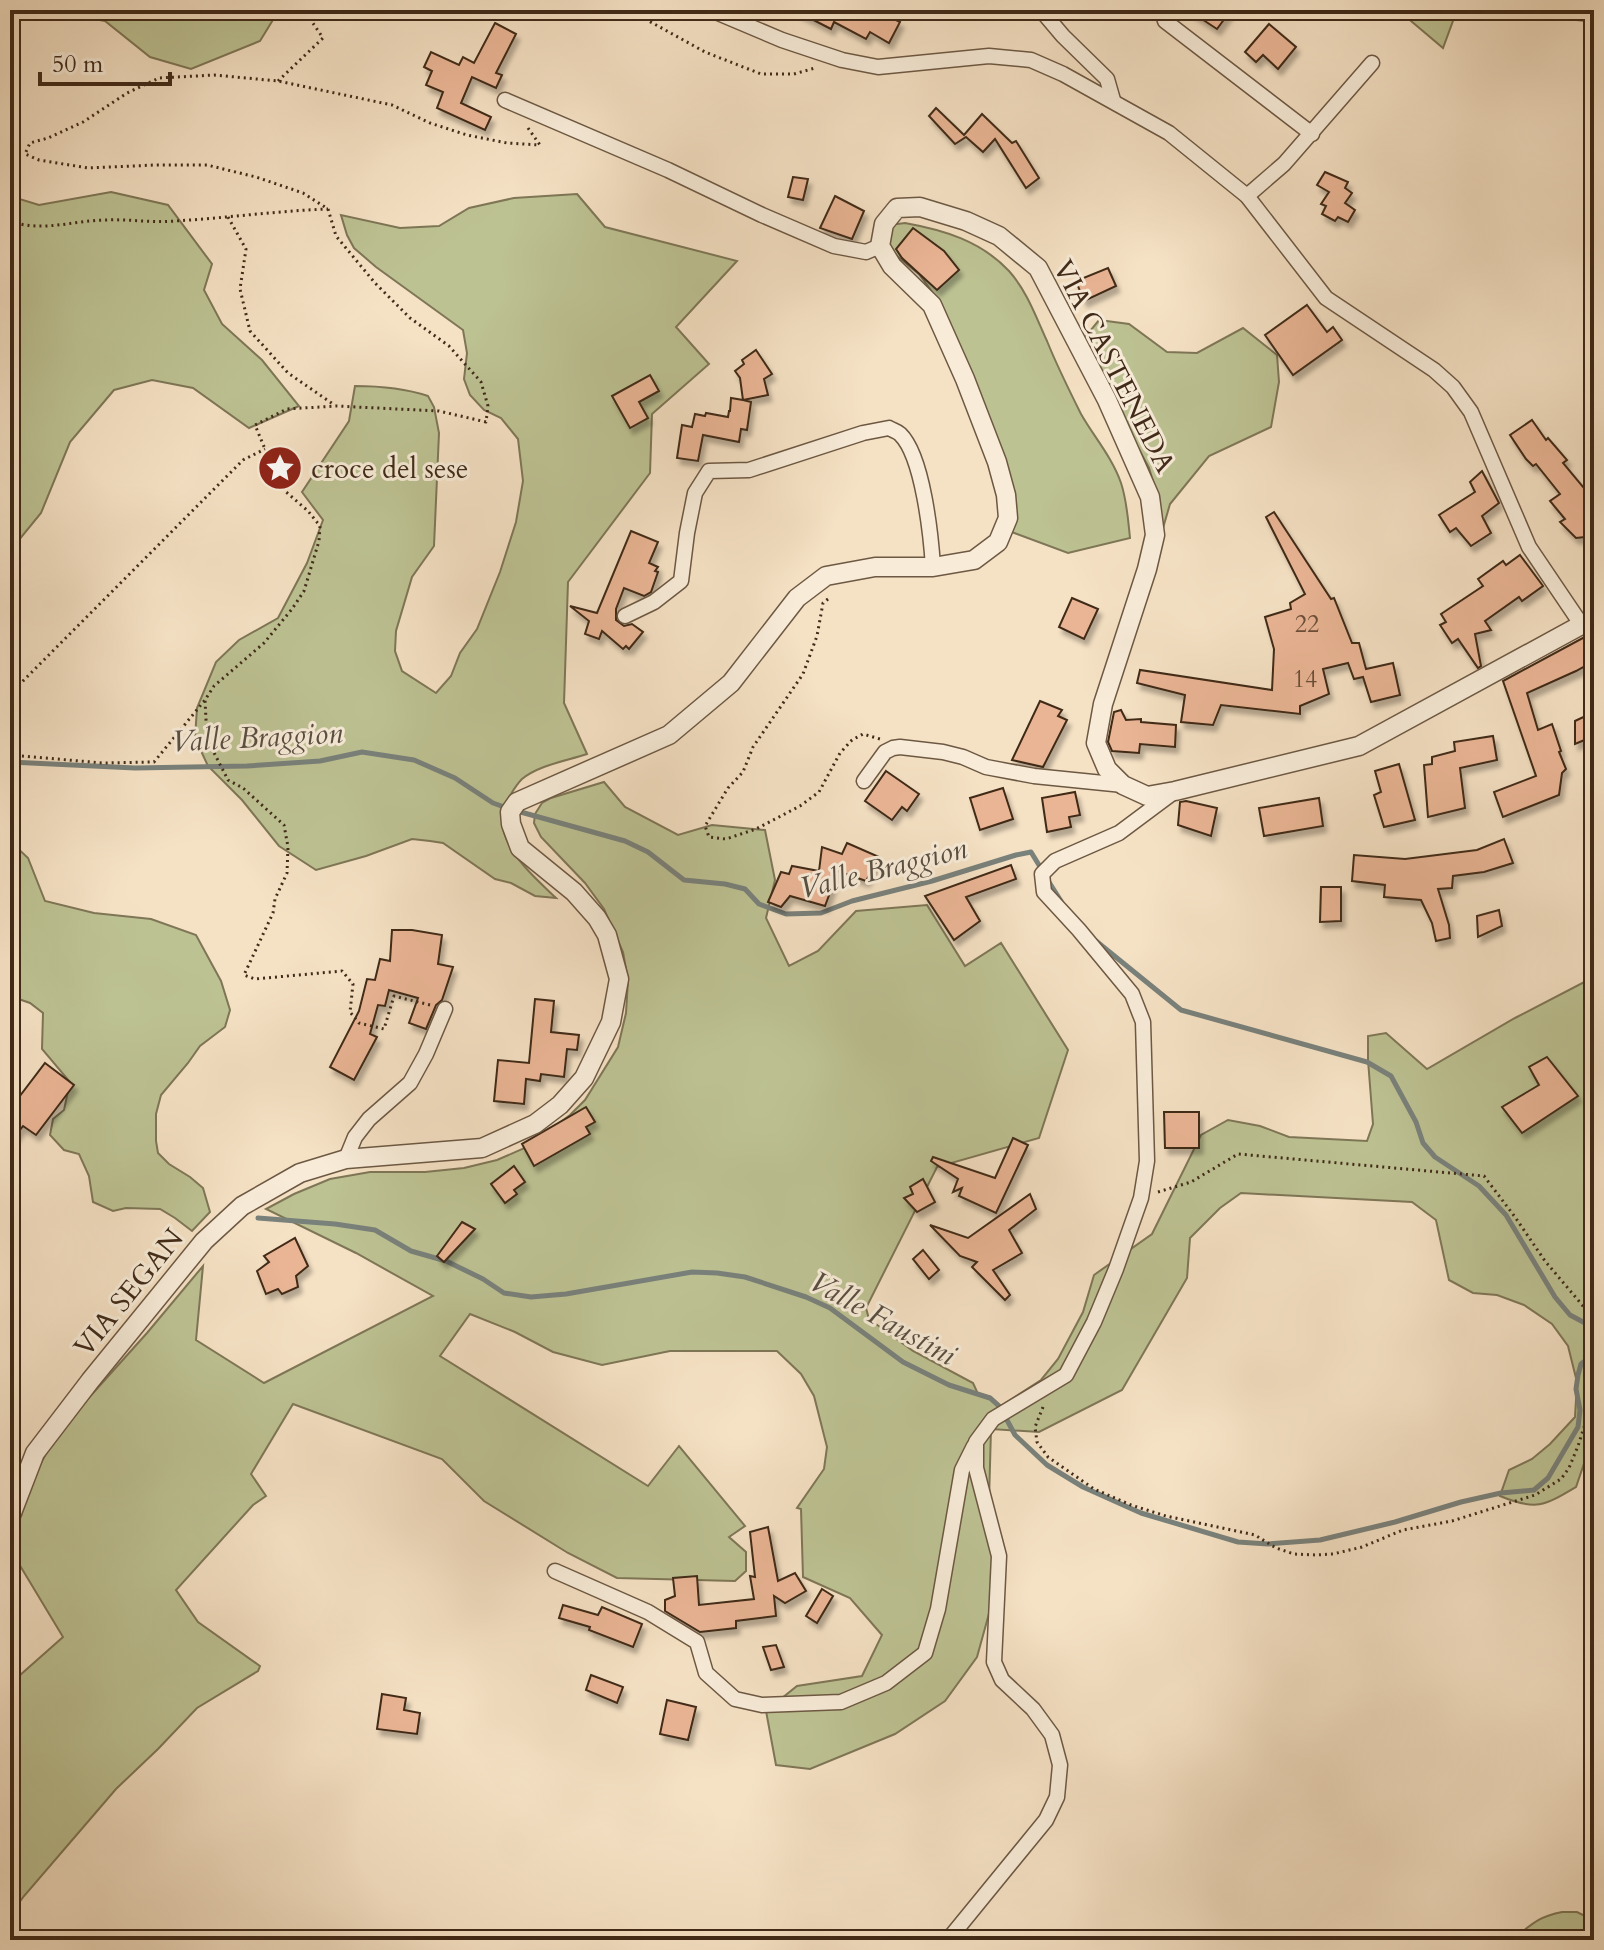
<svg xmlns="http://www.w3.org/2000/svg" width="1604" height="1950" viewBox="0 0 1604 1950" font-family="Cardo,serif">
	<defs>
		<filter id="shadow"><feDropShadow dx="3.5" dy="6" stdDeviation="2" flood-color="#0004"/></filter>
	</defs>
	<rect width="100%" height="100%" fill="#f5e1c4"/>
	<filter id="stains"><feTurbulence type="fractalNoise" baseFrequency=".0025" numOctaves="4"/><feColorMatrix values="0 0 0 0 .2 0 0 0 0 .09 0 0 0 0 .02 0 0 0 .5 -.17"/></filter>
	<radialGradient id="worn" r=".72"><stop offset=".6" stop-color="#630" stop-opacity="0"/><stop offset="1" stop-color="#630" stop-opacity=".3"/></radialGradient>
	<g fill="#bdc293" stroke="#7e7656" stroke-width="2">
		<path d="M46 10H279L260 41 191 69 150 57 105 21Z"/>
		<path d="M1398 10H1457L1443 48Z"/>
		<path d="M1534 10H1594V22L1548 17Z"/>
		<path d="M111 192 168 205 212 264 204 290 222 324 262 360 299 406 249 428 193 388 152 380 114 390 70 442 41 513 10 551V196L39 205Z"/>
		<path d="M577 194 605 227 737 261 676 327 709 364 652 414 650 473 568 582 564 703 587 754C566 761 539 765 522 779 518 783 514 789 511 794 482 833 530 873 556 898L535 896 511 883 495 879 443 843 430 841 412 839 366 856 316 870 279 846 242 800 208 766 195 738 197 708 216 662 239 640 278 618 307 563 323 520 302 492 349 421 355 386C380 386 404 388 428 396L434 407 439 433 434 546 412 577 396 631 395 651 402 671 436 693 451 676 460 653 477 629 500 572 516 522 523 481 518 439 501 418 484 410 470 395 464 379 467 353 463 330 376 267 354 248 347 235 341 215 400 228 439 226 469 208 514 198Z"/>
		<path d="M905 223C944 230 981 241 1009 271 1027 291 1036 317 1047 341 1057 366 1069 390 1081 414 1094 437 1112 457 1121 483 1127 501 1128 519 1130 538L1068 553 1009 531 1011 507 935 296 919 274 897 256 887 244 890 225Z"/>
		<path d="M1099 320 1129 324 1167 352 1197 353 1243 328 1277 355 1279 382 1271 427 1209 456 1170 504 1161 535 1157 495 1149 468 1081 342Z"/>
		<path d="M604 782 625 807 678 835 712 825 765 830 775 880 766 918 789 966 818 951 856 911 927 905 965 966 1001 943 1068 1050 1039 1138 937 1167 866 1308 869 1319 913 1351 973 1383 978 1394 991 1397 1001 1406 1041 1380 1058 1359 1083 1312 1094 1275 1152 1234 1201 1135 1228 1120 1260 1126 1289 1137 1367 1141 1373 1124 1368 1060V1036L1386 1033 1427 1069 1515 1018 1594 977V1441L1591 1443 1576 1487C1544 1506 1536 1511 1500 1496L1509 1470 1532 1459 1550 1444 1575 1417 1577 1382 1568 1346 1552 1324 1524 1305 1497 1295 1473 1293 1449 1280 1436 1220 1412 1202 1241 1193 1220 1208 1190 1238 1187 1278 1122 1390 1039 1432 991 1429 989 1501 998 1581 977 1657 945 1701 895 1734 810 1769 776 1765 766 1711 797 1686 862 1676 882 1635 850 1598 803 1577 801 1509 797 1508 824 1469 827 1447 814 1396 801 1374 777 1351H670L602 1365 553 1352 515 1332 470 1314 440 1356 648 1486 679 1446 745 1526 729 1537 746 1552V1571L735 1581 617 1578 568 1553 484 1501 442 1459 293 1404 251 1474 266 1496 253 1505 176 1590 198 1622 260 1666 258 1671 197 1708 158 1749 116 1789 24 1896 10 1915V1684L63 1637 10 1549V1523L21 1516 33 1477 47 1452 85 1402 147 1333 203 1266 196 1340 264 1383 433 1296 356 1253 266 1209 294 1194 330 1179 370 1172H425L464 1168 497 1160 527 1147 570 1115 585 1100 618 1047 626 1013 628 980 623 952 604 909 585 883 541 837 534 823 535 814 542 803 551 798Z"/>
		<path d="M10 841 28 858 45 901 94 913 151 919 196 935 221 981 230 1010 225 1027 200 1046 188 1063 161 1095 156 1114V1141L158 1153 169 1164 190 1177 203 1188 210 1212 192 1231 175 1218 160 1209 126 1208 113 1211 93 1202 89 1176 79 1154 64 1150 50 1135 53 1119 64 1110 70 1082 42 1049 43 1013 30 1003 10 996Z"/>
		<path d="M1562 1912H1577L1589 1918 1594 1914V1940H1512C1531 1925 1537 1917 1562 1912Z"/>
	</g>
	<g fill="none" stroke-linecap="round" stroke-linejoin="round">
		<g stroke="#79817b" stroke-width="5">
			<path d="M10 762 135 768 247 766 320 761 362 752 414 760 455 778 493 803 507 808"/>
			<path d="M517 811 625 841 648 852 684 880 725 884 745 889 759 904 786 914 821 913 852 901 932 881 1016 855 1031 852 1042 870"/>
			<path d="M1047 879 1061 901"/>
			<path d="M1096 941 1181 1010 1367 1062 1391 1076 1416 1122 1423 1143 1435 1157 1479 1186 1506 1215 1555 1297 1570 1315 1585 1323 1594 1330"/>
			<path d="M258 1218 335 1224 375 1230 411 1251 446 1261 483 1279 504 1293 531 1297 566 1294 692 1272 717 1273 745 1277 806 1297 830 1308 903 1362 949 1385 990 1398 1000 1407 1015 1435 1047 1465 1083 1487 1141 1513 1238 1542 1268 1544 1320 1540 1395 1522 1461 1502 1501 1493 1534 1490 1548 1478 1578 1427 1580 1410 1576 1389 1578 1375 1581 1364 1594 1354"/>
		</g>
	</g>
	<g fill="#eab595" stroke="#402a18" stroke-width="2" filter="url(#shadow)">
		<path d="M794 10H876L900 22 889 43 870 32 866 39 834 22 831 29Z"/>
		<path d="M1188 10H1231L1217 29Z"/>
		<path d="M495 23 516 34 496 73 502 75 496 88 472 77 461 103 491 117 485 130 437 108 443 92 426 85 432 71 424 67 431 52 459 65 463 57 474 63Z"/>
		<path d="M1269 24 1296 47 1278 69 1263 55 1256 62 1245 52Z"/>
		<path d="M936 108 964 135 982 114 1012 143 1016 141 1039 178 1026 188 995 139 983 152 966 137 955 144 929 116Z"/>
		<path d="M1325 172 1348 182 1345 188 1352 193 1345 203 1355 210 1348 222 1338 217 1335 221 1322 214 1326 206 1321 204 1329 192 1317 185Z"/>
		<path d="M793 177 808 179 803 200 788 197Z"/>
		<path d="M835 196 864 211 852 239 820 228Z"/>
		<path d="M913 228 944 251 959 270 937 290 902 258 896 249Z"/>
		<path d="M1108 268 1116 286 1084 301 1076 281Z"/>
		<path d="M1307 305 1327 332 1333 327 1342 340 1293 375 1265 335Z"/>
		<path d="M756 350 772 374 764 379 768 395 743 400 751 402 747 430 741 429 739 442 703 435 698 461 677 458 682 425 692 427 695 414 705 416 706 413 728 417 729 411H730L731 398 743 400 740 378 735 371 744 364 742 360Z"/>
		<path d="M650 375 659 391 639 402 648 418 630 428 612 396Z"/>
		<path d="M1532 420 1546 440 1548 438 1567 460 1563 463 1594 500V530L1585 537 1576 538 1560 522 1565 519 1550 501 1560 494 1536 464 1533 466 1526 459 1510 435Z"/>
		<path d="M1482 471 1499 503 1482 516 1491 533 1471 546 1456 528 1450 532 1439 515 1475 492 1470 482Z"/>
		<path d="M1274 512 1331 599 1334 598 1352 643H1359L1366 669 1393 663 1400 695 1371 702 1363 677 1354 679 1348 663 1323 669 1329 694 1300 706V714L1221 705 1213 725 1181 722 1185 695 1137 683 1140 670 1272 690 1274 649 1265 617 1291 609 1290 603 1305 594 1266 517Z"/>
		<path d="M631 531 658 542 649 563 658 567 655 571 658 572 651 592 644 596 624 588 616 609V620L624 626 632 624 643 632 629 649 626 646 623 649 602 631 599 639 585 634 589 621 570 606 597 613Z"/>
		<path d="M1520 555 1543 586 1522 601 1519 597 1485 621 1491 630 1475 634 1481 666 1478 668 1458 639 1452 643 1440 625 1446 622 1441 614 1483 586 1478 579 1503 561 1506 565Z"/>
		<path d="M1072 598 1098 609 1084 639 1059 627Z"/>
		<path d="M1594 632V661L1576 671 1527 693 1538 730 1552 724 1561 751 1559 752 1566 769 1562 773 1559 795 1503 817 1494 792 1536 776 1503 681Z"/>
		<path d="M1040 701 1062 710 1058 716 1067 720 1043 767 1012 760Z"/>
		<path d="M1121 710 1126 720 1141 719V722L1176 725 1175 747 1140 744 1139 753 1112 751 1108 742 1114 712Z"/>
		<path d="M1594 712V736L1575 744V721Z"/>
		<path d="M1493 736 1497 760 1460 768 1465 808 1428 817 1424 765 1432 764V757L1455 751 1454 742Z"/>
		<path d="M1399 764 1415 820 1384 827 1374 795 1381 792 1375 771Z"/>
		<path d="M886 771 919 794 907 811 902 807 892 820 865 801Z"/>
		<path d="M1003 788 1013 819 980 830 970 798Z"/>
		<path d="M1075 792 1080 815 1069 817 1071 827 1047 832 1042 798Z"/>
		<path d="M1319 798 1323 826 1264 836 1259 808Z"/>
		<path d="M1186 801 1217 808 1211 836 1178 825 1180 802Z"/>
		<path d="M1504 839 1513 863 1484 872 1453 876 1452 888 1438 889 1449 925 1450 938 1436 941 1432 923 1421 900 1384 897 1385 885 1352 881 1354 855 1405 859 1477 850Z"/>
		<path d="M847 843 879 857 866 881 838 871 825 906 790 896 781 907 768 902 781 872 789 874 792 866 819 871 822 847 842 854Z"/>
		<path d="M1011 865 1016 879 966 897 980 921 954 940 925 896Z"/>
		<path d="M1321 887H1341V921L1320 922Z"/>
		<path d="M1499 910 1502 926 1478 937 1477 916Z"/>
		<path d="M392 930H412L442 935 438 964 453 967 442 1000 436 1005 426 1029 409 1023 418 998 389 990 385 1006 378 1005 370 1034 377 1037 354 1080 330 1067 359 1011 367 979 375 980 380 959 390 961Z"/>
		<path d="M535 999 554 1001 551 1032 579 1035 577 1050 567 1049 564 1077 541 1074 540 1081 526 1079 524 1104 494 1101 498 1060 529 1063Z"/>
		<path d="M1547 1057 1578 1096 1522 1133 1502 1107 1539 1085 1529 1067Z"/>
		<path d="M45 1063 74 1085 36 1135 23 1126 10 1143V1109Z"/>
		<path d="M586 1107 595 1122 586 1127 590 1134 534 1166 522 1144Z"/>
		<path d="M1164 1112H1199V1148H1165Z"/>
		<path d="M1013 1138 1028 1145 996 1213 959 1196 962 1188 953 1192 958 1179 931 1161 933 1157 995 1178Z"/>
		<path d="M514 1166 525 1182 514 1190 517 1194 505 1203 491 1184Z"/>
		<path d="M923 1179 935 1202 917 1212 904 1198 913 1194 910 1187Z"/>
		<path d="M1030 1194 1036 1209 1009 1230 1022 1253 993 1270 1010 1295 1005 1300 972 1267 977 1262 960 1256 930 1225 968 1238Z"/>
		<path d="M462 1222 475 1229 444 1262 437 1256Z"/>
		<path d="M295 1238 308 1266 296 1276 298 1287 282 1294 278 1289 266 1294 257 1271 269 1262 264 1256Z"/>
		<path d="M923 1250 939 1270 929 1279 913 1259Z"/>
		<path d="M768 1527 778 1581 795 1573 806 1591 785 1603 774 1596 776 1616 736 1621V1628L700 1632 665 1611V1600L675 1596 673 1578 697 1576 699 1605 754 1599 750 1576 755 1577 750 1532Z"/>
		<path d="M822 1589 833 1596 817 1623 806 1616Z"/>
		<path d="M563 1605 598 1615 602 1607 642 1624 633 1647 589 1630 590 1627 559 1618Z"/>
		<path d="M776 1645 784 1667 771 1670 763 1647Z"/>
		<path d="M591 1675 623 1687 617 1703 586 1690Z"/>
		<path d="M382 1694 406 1698 404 1710 420 1713 417 1734 377 1729Z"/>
		<path d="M667 1700 696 1707 688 1740 660 1734Z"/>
	</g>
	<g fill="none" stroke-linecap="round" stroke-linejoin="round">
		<g stroke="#6d5843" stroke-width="17">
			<g id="minor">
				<path d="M711 10 782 40 842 60 878 67 989 56 1031 60 1063 74 1169 133 1247 196 1326 298 1434 370 1453 387 1471 412 1529 547 1581 624"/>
				<path d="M1041 10 1063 36 1107 79 1113 100"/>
				<path d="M1162 10 1165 21 1312 134"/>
				<path d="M505 100 668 170 762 215 834 246 866 252 880 246"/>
				<path d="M1247 196 1284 164 1372 63"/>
				<path d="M625 616 654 602 681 581 687 533 695 493 709 471 749 470 863 433 889 428C892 430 897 431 900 434 923 456 931 536 933 567"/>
				<path d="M864 781 885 752 893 748 900 747 943 752 963 757 986 767 1034 776 1123 785"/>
				<path d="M346 1159 355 1137 369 1119 410 1083 426 1054 445 1009"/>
				<path d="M555 1571 648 1612 697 1642 706 1673 735 1699 762 1705 841 1702 886 1683 925 1653 938 1609 962 1470 974 1446"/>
				<path d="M948 1940 1046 1820 1057 1797 1060 1765 1052 1735 1033 1709 1002 1680 994 1662 999 1556 976 1468V1442L993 1419 1066 1375 1094 1322 1116 1269 1141 1198 1147 1161 1143 1022 1132 994 1079 930 1044 892 1042 874 1055 861 1119 833 1174 792"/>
			</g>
		</g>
		<g stroke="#6d5843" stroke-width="21">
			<path id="tertiary" d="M10 1518 35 1453 90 1381 204 1241 242 1206 300 1173 346 1159 482 1148 535 1124 560 1105 584 1078 611 1022 619 979 607 935 597 918 574 892 520 848 511 824 510 812 517 802 669 735 731 683 797 598 826 576 875 567H933L974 560 998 542 1008 518 1006 495 997 462 965 379 932 305 892 266 880 246 884 224 897 208 920 207 966 221 999 236 1038 268 1107 400 1150 497 1155 535 1147 569 1103 704 1096 743 1107 769 1123 785 1147 796 1175 791 1359 746 1594 618"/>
		</g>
		<g stroke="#402a18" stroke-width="3" stroke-dasharray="2 4" stroke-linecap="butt">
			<path d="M629 10 705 52 761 74H794L815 68"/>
			<path d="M278 81 323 38 304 10"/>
			<path d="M528 128 540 145"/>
			<path d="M228 217 246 249 240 289 250 331 288 373 333 404"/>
			<path d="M10 221C42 233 74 220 107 220 130 219 152 223 175 221 226 218 276 211 328 209"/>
			<path d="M828 599 823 603 817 636 803 674 753 747 743 772 728 788 705 826 709 837 726 839 756 829 800 806 819 792 840 753 852 740 863 734 880 739"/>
			<path d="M10 694 243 460 265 449"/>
			<path d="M10 755 103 763 154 762 205 700"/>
			<path d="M430 1005 394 996 384 1029 359 1023 350 1012 353 984 342 971 255 979 244 975 273 913 275 899 287 873 288 847 284 825 243 788 228 780 207 739 205 700 214 686 264 643 292 609 304 591 319 541 320 526 308 511 285 491 278 477 279 471 265 449 255 425 287 409 336 406 439 411 486 422 488 406 481 382 449 346 410 318 375 283 336 236 328 209 303 193 256 177 207 165H155L88 168 39 160 25 154 30 143 48 138 83 122 127 93 159 78 214 75 278 81 392 105 430 123 467 135 507 143 540 145"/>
			<path d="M1158 1192 1191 1182 1238 1154 1484 1176 1515 1217 1545 1261 1594 1319"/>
			<path d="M1043 1407 1035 1427 1037 1442 1048 1457 1094 1489 1131 1505 1166 1516 1255 1535 1276 1548 1294 1554 1316 1555 1333 1554 1362 1547 1403 1530 1452 1521 1535 1495 1561 1479 1569 1468 1578 1446 1594 1396"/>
		</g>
		<use href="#minor" stroke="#f8ecd9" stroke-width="14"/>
		<use href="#tertiary" stroke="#f8ecd9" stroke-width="18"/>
	</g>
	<defs>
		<g id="sight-disc" transform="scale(2.3)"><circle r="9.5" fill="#8f2418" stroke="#f8ecd9"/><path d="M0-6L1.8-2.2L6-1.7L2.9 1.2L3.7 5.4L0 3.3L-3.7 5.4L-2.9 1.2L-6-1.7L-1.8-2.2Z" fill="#fff"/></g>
	</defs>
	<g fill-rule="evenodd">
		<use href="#sight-disc" x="280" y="468"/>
	</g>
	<g text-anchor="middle" stroke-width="6" stroke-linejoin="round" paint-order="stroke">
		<g font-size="24" fill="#6a4d37">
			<text x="1307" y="632">22</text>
			<text x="1305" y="687">14</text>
		</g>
		<g font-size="28" fill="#402a18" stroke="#f8ecd9">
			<text transform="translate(1115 366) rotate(63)" y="10">VIA CASTENEDA</text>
			<text transform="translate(128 1292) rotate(-51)" y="10">VIA SEGAN</text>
		</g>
		<g font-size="28" fill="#402a18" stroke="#f8ecd9" text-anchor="start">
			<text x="311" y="478">croce del sese</text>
		</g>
		<g font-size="30" font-style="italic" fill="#584e41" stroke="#f8ecd9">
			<text transform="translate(257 737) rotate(-3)" y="10">Valle Braggion</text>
			<text transform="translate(883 868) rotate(-14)" y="10">Valle Braggion</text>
			<text transform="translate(883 1318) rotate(29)" y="10">Valle Faustini</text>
		</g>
	</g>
	<rect width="1604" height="1950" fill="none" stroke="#f5e1c4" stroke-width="40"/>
	<rect x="12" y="12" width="1580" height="1926" fill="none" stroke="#402a18" stroke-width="4"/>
	<rect x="20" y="20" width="1564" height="1910" fill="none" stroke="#402a18" stroke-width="2"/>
	<path d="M40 72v12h130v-12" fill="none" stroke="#402a18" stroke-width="4"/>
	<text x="52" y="72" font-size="24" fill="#402a18" stroke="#f8ecd9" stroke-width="6" paint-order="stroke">50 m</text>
	<rect width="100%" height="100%" filter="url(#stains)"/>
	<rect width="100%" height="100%" fill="url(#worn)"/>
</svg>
